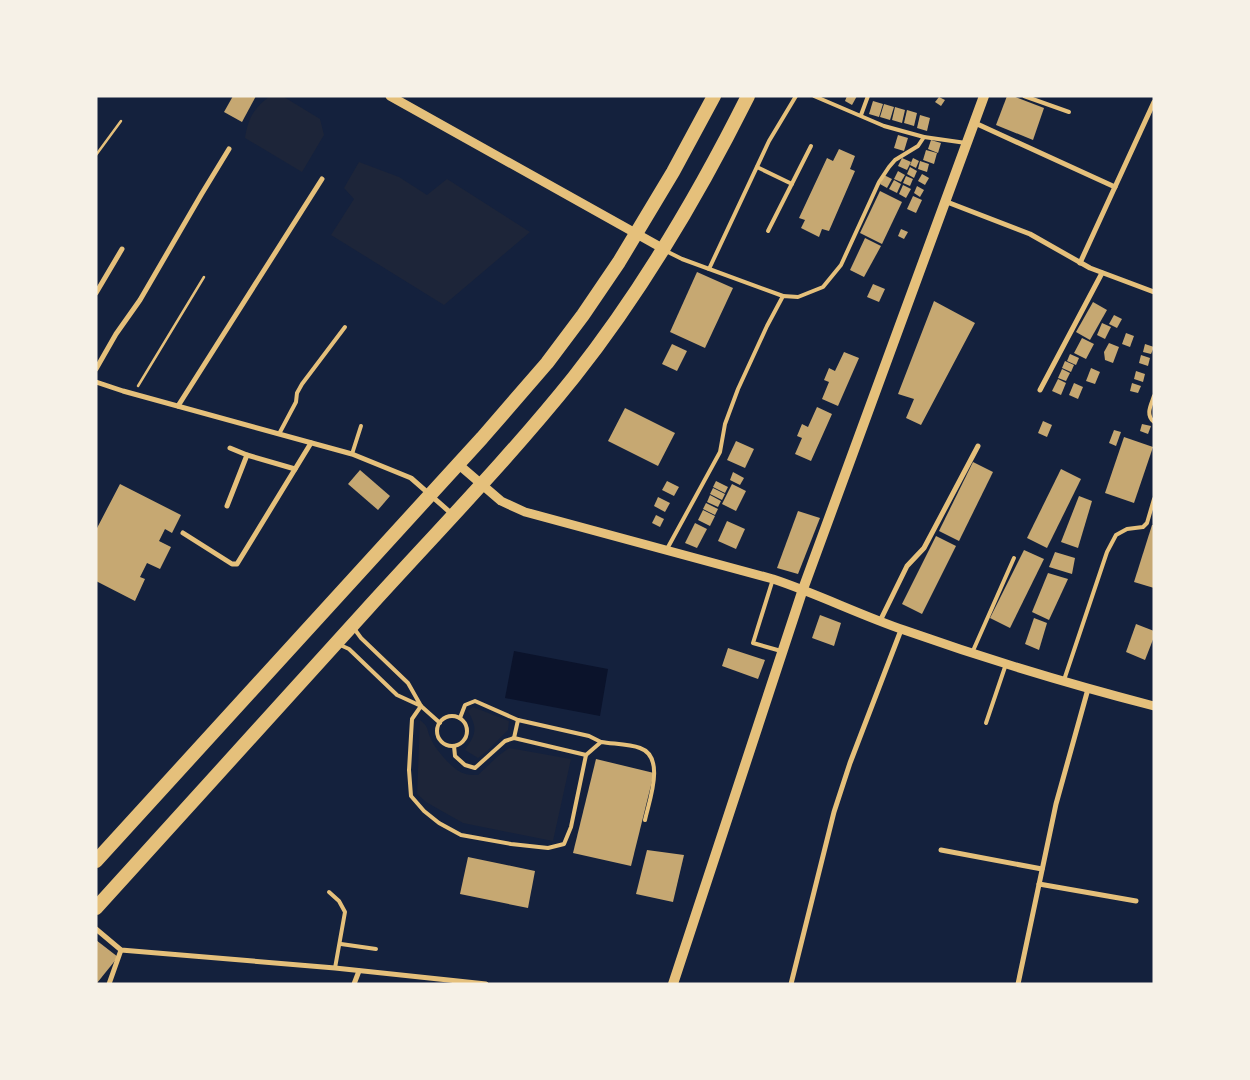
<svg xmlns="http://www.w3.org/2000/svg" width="1250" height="1080" viewBox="0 0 1250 1080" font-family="Signika,sans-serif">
	<rect width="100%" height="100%" fill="#14213d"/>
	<g fill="#1d2539">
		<path d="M270 96 284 97 320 119 324 135 302 172 245 138C248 118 254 108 270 96Z"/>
		<path d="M359 162 399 177 427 195 447 179 530 232 444 305 331 235 354 199 344 188Z"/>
		<path d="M473 707 509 721 508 730 487 751 478 758 465 750C476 734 478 729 468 711Z"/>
		<path d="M420 720C430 728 426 729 431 739 435 749 453 770 463 773 467 775 473 775 478 775L498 756 509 748 571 759 553 841 463 823 426 802 417 794Z"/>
	</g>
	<path fill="#0b132b" d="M514 651 608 669 600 716 505 698Z"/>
	<g fill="#c6a872">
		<path d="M233 96H256L242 122 224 112Z"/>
		<path d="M847 96H857L852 105 845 101Z"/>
		<path d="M1007 96H1013L1044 108 1033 140 996 125Z"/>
		<path d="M939 97 945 100 941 106 935 102Z"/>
		<path d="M873 101 883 104 879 117 869 114Z"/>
		<path d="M884 104 894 107 890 120 880 117Z"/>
		<path d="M895 107 905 110 902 123 892 120Z"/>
		<path d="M907 110 917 113 914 126 904 123Z"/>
		<path d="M920 115 930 118 927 131 917 128Z"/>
		<path d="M898 135 908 138 904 151 894 148Z"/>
		<path d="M931 140 941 143 938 153 928 149Z"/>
		<path d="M839 149 855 156 850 169 855 171 829 231 822 229 819 237 801 228 805 220 799 218 827 158 833 161Z"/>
		<path d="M926 150 937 153 934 164 923 160Z"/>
		<path d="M902 158 911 162 907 170 898 166Z"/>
		<path d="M913 158 919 161 916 168 910 165Z"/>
		<path d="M920 161 929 164 927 172 918 169Z"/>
		<path d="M910 167 917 171 914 178 907 174Z"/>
		<path d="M898 171 905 175 901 182 894 179Z"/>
		<path d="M922 174 929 178 925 185 918 181Z"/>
		<path d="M884 175 892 179 887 188 880 184Z"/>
		<path d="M906 176 913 179 910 186 903 183Z"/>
		<path d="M894 180 901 184 897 193 889 189Z"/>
		<path d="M903 185 911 189 906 198 899 194Z"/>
		<path d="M917 186 924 190 920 197 914 193Z"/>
		<path d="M880 191 902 202 882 244 860 233Z"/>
		<path d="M913 196 922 200 916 213 907 209Z"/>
		<path d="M901 229 908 232 904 239 898 236Z"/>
		<path d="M865 238 881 246 864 277 850 270Z"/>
		<path d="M697 272 733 288 705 348 670 332Z"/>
		<path d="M873 284 885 289 879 302 867 297Z"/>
		<path d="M934 301 975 323 921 425 906 418 914 399 898 394Z"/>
		<path d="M1093 302 1107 310 1090 340 1076 332Z"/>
		<path d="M1114 315 1122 319 1117 328 1109 324Z"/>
		<path d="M1102 323 1111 327 1105 339 1097 335Z"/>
		<path d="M1126 333 1134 336 1130 347 1122 344Z"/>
		<path d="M1082 338 1094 344 1086 359 1074 353Z"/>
		<path d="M1109 343 1119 347 1113 363 1105 360 1104 352Z"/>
		<path d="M672 344 687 351 677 371 662 364Z"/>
		<path d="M1145 344 1154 347 1151 354 1143 352Z"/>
		<path d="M844 352 859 358 838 406 822 399 829 382 824 380 829 368 835 371Z"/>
		<path d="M1070 354 1079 358 1076 365 1067 361Z"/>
		<path d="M1141 355 1150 358 1148 366 1139 363Z"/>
		<path d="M1065 361 1074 365 1071 372 1062 368Z"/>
		<path d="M1091 368 1100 372 1095 384 1086 381Z"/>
		<path d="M1062 369 1070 373 1066 381 1058 378Z"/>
		<path d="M1136 371 1145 374 1143 382 1134 379Z"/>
		<path d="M1058 379 1066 383 1061 395 1052 391Z"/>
		<path d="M1074 383 1083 387 1078 399 1069 395Z"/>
		<path d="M1132 383 1141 386 1138 393 1130 391Z"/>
		<path d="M817 407 832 414 811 461 795 454 802 438 797 436 802 424 808 427Z"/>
		<path d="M625 408 675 433 658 466 608 441Z"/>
		<path d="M1043 421 1052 425 1047 437 1038 433Z"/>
		<path d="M1142 424 1151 426 1148 434 1140 431Z"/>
		<path d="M1114 430 1121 432 1116 446 1109 443Z"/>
		<path d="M1124 437 1153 447 1134 503 1105 493Z"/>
		<path d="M736 441 754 449 745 468 727 460Z"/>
		<path d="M973 462 993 472 959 541 939 531Z"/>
		<path d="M1061 469 1081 479 1047 548 1027 538Z"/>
		<path d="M360 470 390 496 378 510 348 484Z"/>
		<path d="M733 472 744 478 740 485 730 480Z"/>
		<path d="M667 481 679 487 674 496 662 490Z"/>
		<path d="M716 481 728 487 725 493 713 487Z"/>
		<path d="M120 484 181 515 172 533 165 529 159 541 171 547 160 569 147 563 140 577 145 579 135 601 96 581V530Z"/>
		<path d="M732 484 746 491 736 511 722 504Z"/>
		<path d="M713 488 725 494 722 500 710 494Z"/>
		<path d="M710 495 721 501 718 507 707 502Z"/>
		<path d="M1079 496 1092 501 1078 548 1061 542Z"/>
		<path d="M658 497 670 503 665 512 654 506Z"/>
		<path d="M706 503 718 509 715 515 703 509Z"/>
		<path d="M703 510 715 516 710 526 698 520Z"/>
		<path d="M798 511 820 518 798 574 777 568Z"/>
		<path d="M656 515 664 519 660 527 652 523Z"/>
		<path d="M727 521 745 529 736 549 718 541Z"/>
		<path d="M695 523 707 529 697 548 685 543Z"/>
		<path d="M1152 525H1154V588L1134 582Z"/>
		<path d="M936 536 956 546 922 614 902 604Z"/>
		<path d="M1024 550 1044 559 1010 628 990 618Z"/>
		<path d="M1055 552 1075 558 1072 574 1049 567Z"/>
		<path d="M1048 573 1068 579 1049 620 1032 612Z"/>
		<path d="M820 615 841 623 834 646 812 638Z"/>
		<path d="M1034 618 1047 623 1039 650 1025 644Z"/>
		<path d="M1136 624 1154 631V637L1145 660 1126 652Z"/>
		<path d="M728 648 765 660 758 679 722 666Z"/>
		<path d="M596 759 654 773 631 866 573 853Z"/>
		<path d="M647 850 684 855 673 902 636 894Z"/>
		<path d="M468 857 535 871 528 908 460 894Z"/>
		<path d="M96 940 118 957 97 983 96 982Z"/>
	</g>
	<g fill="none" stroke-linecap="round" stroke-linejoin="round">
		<g stroke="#e5c07b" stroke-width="2.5">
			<path d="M96 155 121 121"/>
			<path d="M138 386 204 277"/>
		</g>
		<g stroke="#e5c07b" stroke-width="4">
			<path d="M814 96 884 126 924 137"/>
			<path d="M1024 96 1069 112"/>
			<path d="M861 115 868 96"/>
			<path d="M757 167 792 184"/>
			<path d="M768 231 811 146"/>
			<path d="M666 251 682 259 783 296"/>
			<path d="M709 269 769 141 796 96"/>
			<path d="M1154 396C1151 405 1145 415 1154 422"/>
			<path d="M279 434 296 402 297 393 302 384 345 327"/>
			<path d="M352 454 361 426"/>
			<path d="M667 549 720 452 725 424 738 389 767 326 783 296 798 297 823 287 841 265 879 182 889 167 895 160 918 146 924 137 966 143"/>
			<path d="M773 579 753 643 781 651"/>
			<path d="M353 627 361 638 408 683 421 706"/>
			<path d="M338 644 349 649 397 695 421 706"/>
			<path d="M972 653 1014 558"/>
			<path d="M1064 680 1107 552 1116 535 1127 529 1143 527 1147 523 1154 499"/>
			<circle cx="452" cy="731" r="15"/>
			<path d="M460 718 465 705 475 701 518 720 589 736 601 742"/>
			<path d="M440 723 421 706 412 719 409 770 411 796 424 811 439 823 461 835 511 844 548 848 564 844 571 827 586 755 601 742C613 744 629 744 640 748 666 757 649 801 645 820"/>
			<path d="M986 723 1006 664"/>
			<path d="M514 738 518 720"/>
			<path d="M454 746 455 756 465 765 475 768 505 741 514 738 586 755"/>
			<path d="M329 892 339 901 345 912 335 968"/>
			<path d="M341 944 376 949"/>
		</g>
		<g stroke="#e5c07b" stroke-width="5">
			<path d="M975 123 1115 187"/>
			<path d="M947 202 1030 234 1090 268 1154 292"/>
			<path d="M1080 263 1154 102"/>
			<path d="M96 293 122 249"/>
			<path d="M96 369 116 334 140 300 201 195 229 149"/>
			<path d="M96 382 123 391 352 454 411 478 452 514"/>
			<path d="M1040 390 1102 273"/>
			<path d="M178 406 322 179"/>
			<path d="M230 448 247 455 295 469"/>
			<path d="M227 506 247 455"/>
			<path d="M183 533 232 564H237L311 443"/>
			<path d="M880 621 907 566 924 548 978 446"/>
			<path d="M941 850 1042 869"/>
			<path d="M1039 884 1136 901"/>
			<path d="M96 929 121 950 335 968 486 984"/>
			<path d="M109 984 121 950"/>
			<path d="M354 984 359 971"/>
			<path d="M791 984 834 812 850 763 901 630"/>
			<path d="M1018 984 1056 804 1088 689"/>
		</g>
		<g stroke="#e5c07b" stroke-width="9">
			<path d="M390 96 662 248"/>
			<path d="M458 464 501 501 525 512 773 579C818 594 860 615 904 630 986 659 1069 684 1154 706"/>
		</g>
		<path stroke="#e5c07b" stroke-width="10" d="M673 984 803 589 984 96"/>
		<g stroke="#e5c07b" stroke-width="14">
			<path d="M96 861 482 438 547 363 583 315 619 262 673 172 714 96"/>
			<path d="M96 908C187 808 277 708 368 608 437 532 510 457 574 377 642 291 699 194 748 96"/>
		</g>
	</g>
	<rect width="1250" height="1080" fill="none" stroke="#f6f1e7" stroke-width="195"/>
</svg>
